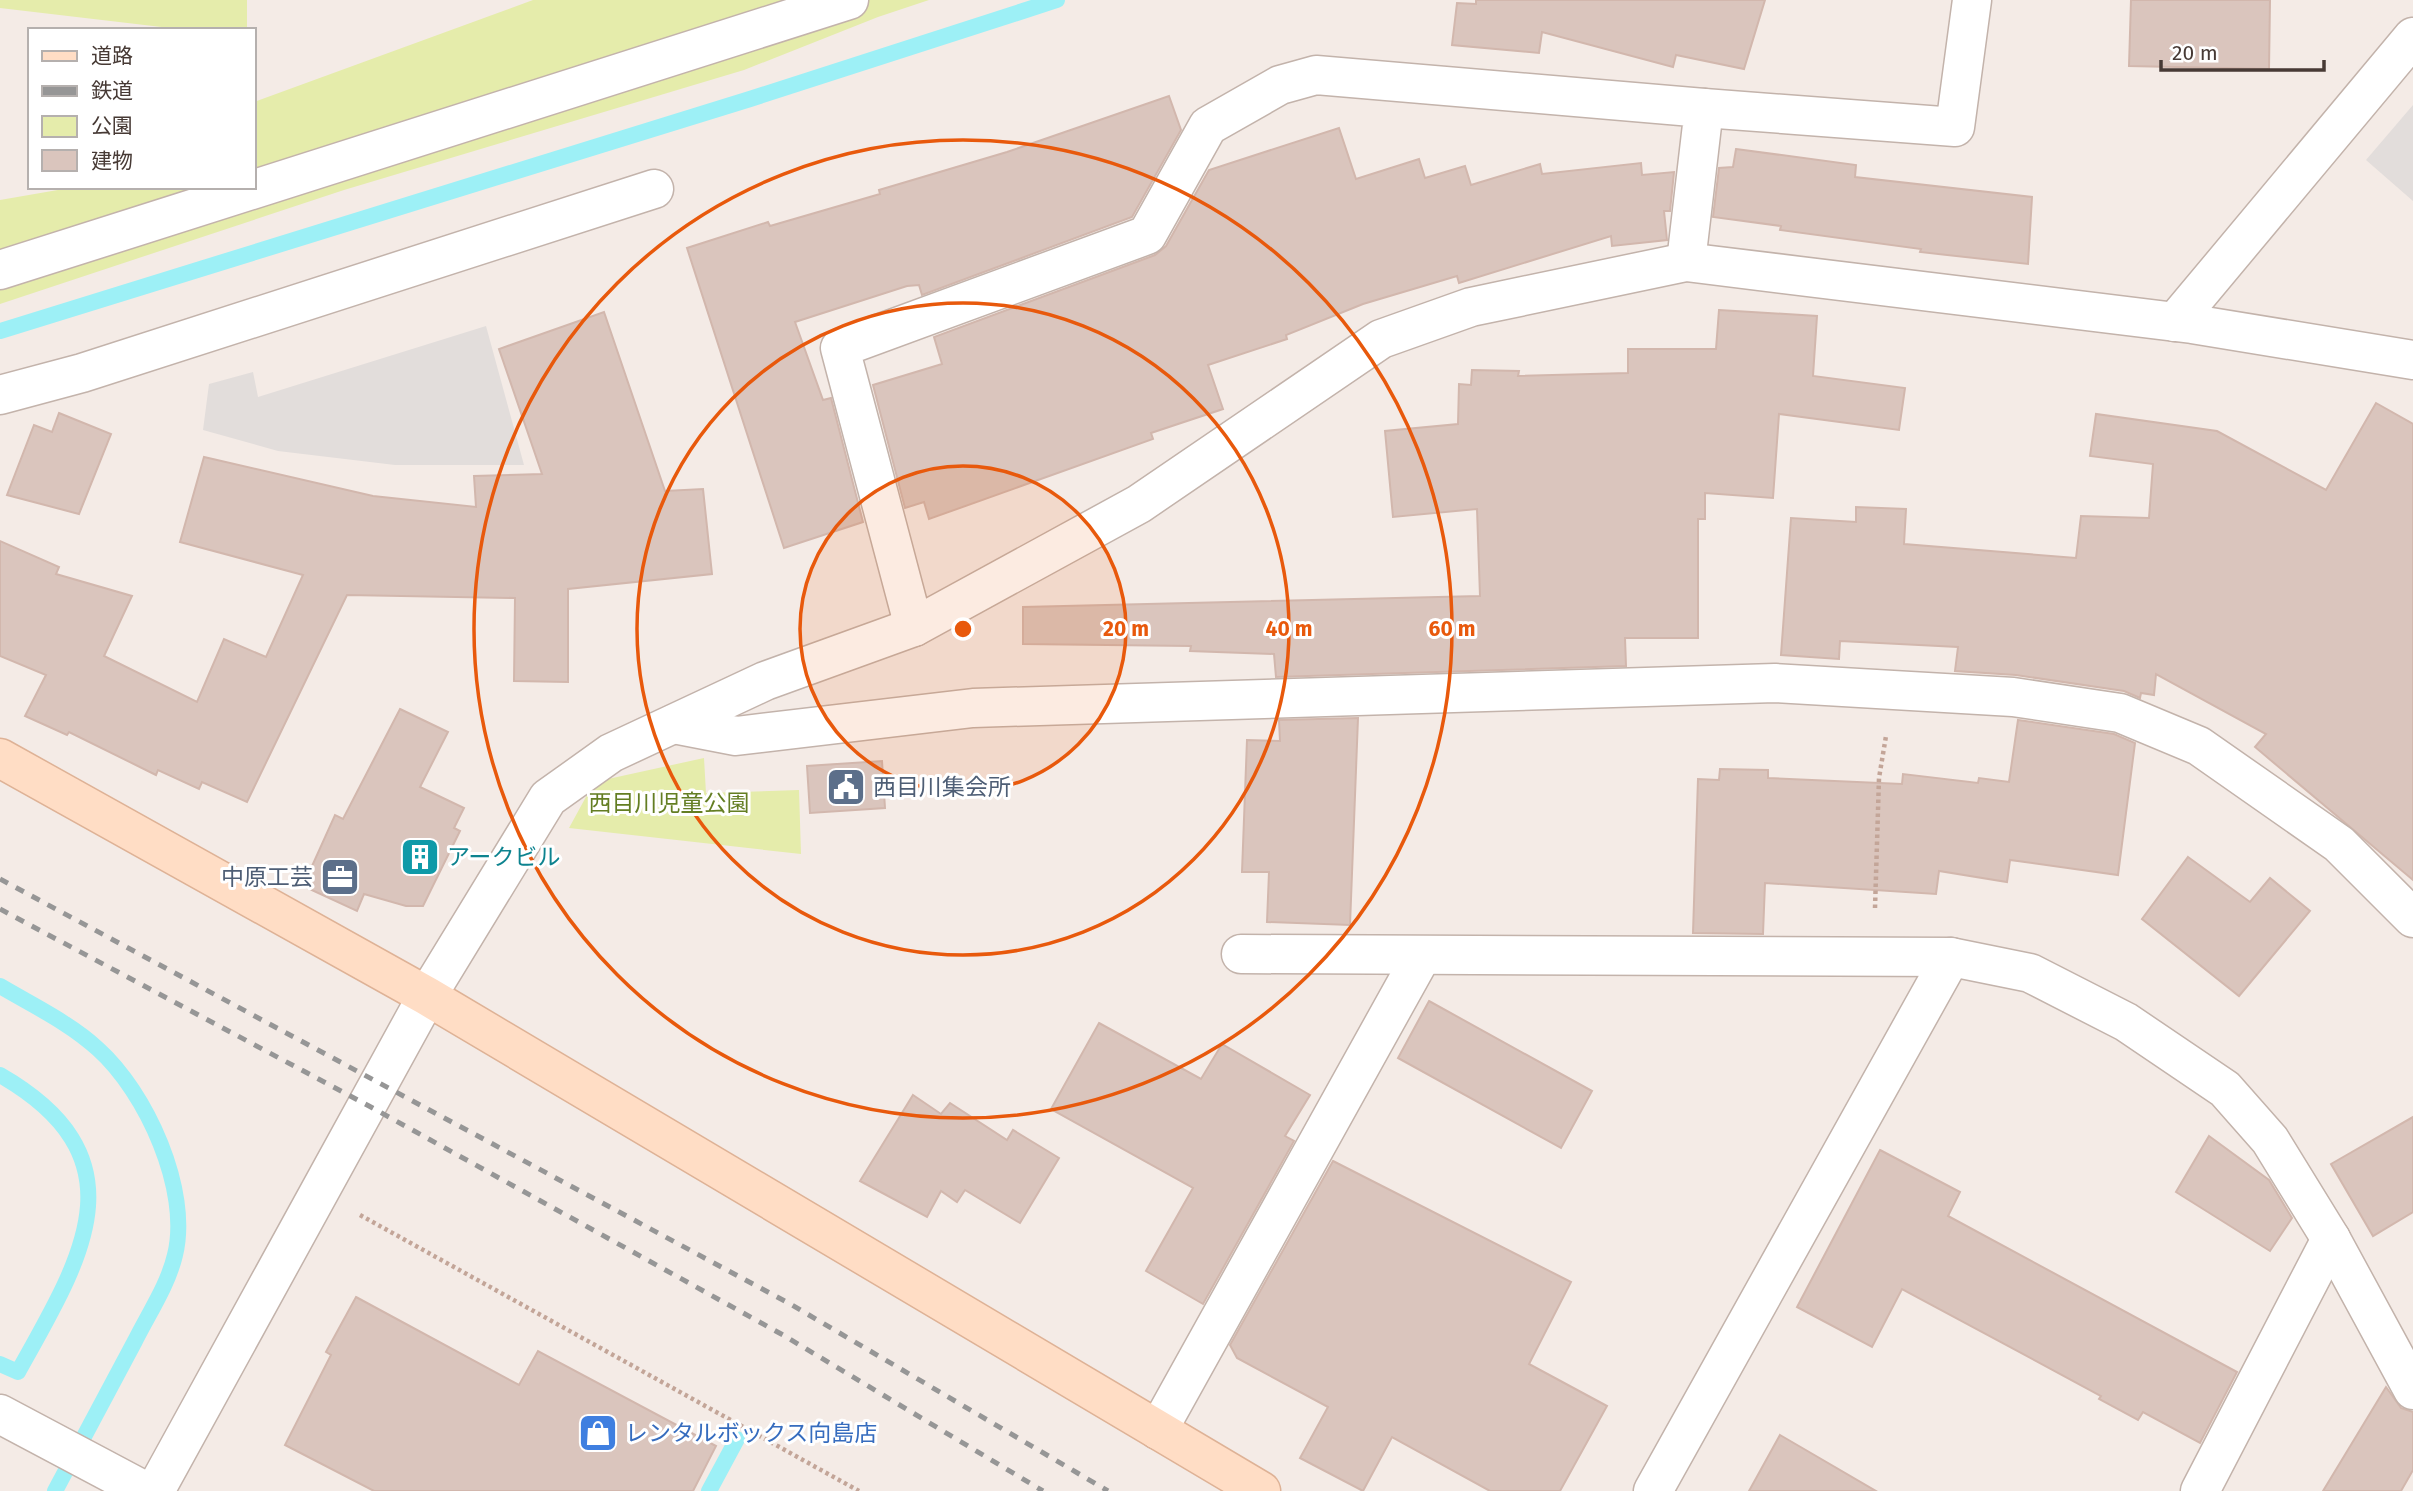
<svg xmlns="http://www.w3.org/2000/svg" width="2413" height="1491" viewBox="0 0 2413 1491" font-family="'Fira Sans','Noto Sans JP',sans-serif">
	<rect width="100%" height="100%" fill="#f4ebe6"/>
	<g fill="#e5ecab">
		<path d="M0 0H247V30H187L0 8Z"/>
		<path d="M533 0H929L878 17 744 70 344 190 0 304V200L75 187H254V102Z"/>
		<path d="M704 758 706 793 799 790 801 854 569 828 587 795 608 779Z"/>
	</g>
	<g fill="#e2dddb">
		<path d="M2413 105V201L2366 160Z"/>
		<path d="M486 326 524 465H395L278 451 203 430 209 384 253 372 258 397Z"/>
	</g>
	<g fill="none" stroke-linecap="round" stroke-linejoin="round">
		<g stroke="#9df0f6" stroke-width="16">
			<path d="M0 331 750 99 1057 0"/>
			<path d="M0 986C32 1005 70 1023 98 1049 146 1092 191 1190 175 1255 168 1285 149 1313 135 1341 108 1391 82 1441 55 1491"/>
			<path d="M0 1075C146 1159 81 1259 18 1372L0 1364"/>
			<path d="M709 1491 737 1439"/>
		</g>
	</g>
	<g fill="#dac5bd" stroke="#d2b7ad" stroke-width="2">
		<path d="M1476 0H1765L1744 69 1676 55 1673 67 1542 32 1539 53 1452 45 1457 3 1476 4Z"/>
		<path d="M2131 0H2270L2269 69 2129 66Z"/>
		<path d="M1169 96 1181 130 1132 217 922 295 919 285 907 286 795 322 823 400 831 398 863 522 784 548 687 248 768 222 770 226 880 194 879 190 1007 152Z"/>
		<path d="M1339 128 1356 179 1419 159 1425 178 1465 166 1471 185 1540 164 1542 174 1641 163 1642 175 1674 172 1670 211H1664L1667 240 1612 246 1611 236 1459 283 1457 276 1363 304 1286 335 1287 339 1208 365 1223 409 1151 433 1153 439 929 519 924 502 905 508 873 385 942 364 934 337 1155 255 1166 246 1209 170Z"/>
		<path d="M1736 149 1856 165 1855 177 2032 197 2028 264 1920 252 1921 249 1780 230 1781 226 1713 217 1719 168 1733 167Z"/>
		<path d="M1719 310 1817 316 1813 376 1905 388 1899 430 1779 414 1773 498 1705 493V519H1698V638H1625L1626 666 1276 677 1274 654 1190 651 1191 646 1023 644V607L1480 596 1477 509 1393 517 1385 431 1458 424 1459 384 1471 385 1472 370 1519 371 1518 376 1628 373V349H1716Z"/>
		<path d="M604 312 665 491 703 489 712 574 568 589V682L514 681 515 598 347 595 247 802 202 782 199 789 158 770 156 775 69 732 67 735 25 716 46 675 0 656V541L59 567 56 574 132 596 104 656 197 702 224 639 266 657 303 575 180 542 204 457 373 496 476 507 474 476 542 474 499 349Z"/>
		<path d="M2376 403 2413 424V880L2255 747 2266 734 2156 674 2154 695 2141 693 2140 698 2124 691 2016 675 1955 671 1958 647 1840 641 1839 659 1781 655 1791 518 1856 522V507L1906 509 1904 544 2076 558 2081 516 2149 518 2153 464 2090 456 2096 414 2217 431 2326 490Z"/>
		<path d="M59 413 111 434 79 514 7 495 34 425 52 432Z"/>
		<path d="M400 709 448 732 420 787 464 808 454 828 460 831 423 906H406L364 894 357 911 303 886 335 815 343 819Z"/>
		<path d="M1358 718 1350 925 1267 922 1269 872H1242L1247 740 1280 741 1279 720Z"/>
		<path d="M2018 720 2114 734 2135 743 2118 875 2010 860 2007 882 1939 871 1936 894 1765 883 1763 934 1693 933 1698 779 1719 780 1720 769 1768 770V778L1902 784 1903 774 1978 783 1979 778 2009 782Z"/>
		<path d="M882 761 885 808 810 813 807 766Z"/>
		<path d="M2188 857 2250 902 2270 878 2310 911 2239 996 2142 919Z"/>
		<path d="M1429 1001 1592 1091 1561 1148 1398 1058Z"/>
		<path d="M1099 1023 1201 1079 1222 1044 1310 1095 1285 1136 1294 1141 1203 1304 1146 1271 1193 1188 1051 1109Z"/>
		<path d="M913 1095 941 1114 950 1103 1007 1140 1013 1130 1059 1158 1020 1223 965 1190 957 1202 941 1191 927 1217 860 1181Z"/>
		<path d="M2413 1117V1212L2373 1236 2331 1164Z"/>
		<path d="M2209 1136 2269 1180 2292 1218 2270 1251 2176 1192Z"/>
		<path d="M1880 1150 1960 1192 1948 1216 2237 1372 2200 1443 2143 1412 2138 1420 2099 1399 2101 1396 1902 1289 1872 1347 1797 1307Z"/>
		<path d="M1333 1161 1571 1282 1529 1364 1607 1406 1560 1491H1490L1392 1437 1363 1491 1300 1458 1328 1407 1237 1358 1230 1345Z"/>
		<path d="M356 1297 519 1385 538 1351 716 1446 693 1491H374L285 1445 331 1355 326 1352Z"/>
		<path d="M2386 1387 2401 1408 2413 1412V1470L2401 1491H2323Z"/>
		<path d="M1780 1435 1876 1491H1749Z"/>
	</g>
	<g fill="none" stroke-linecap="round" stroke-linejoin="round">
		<g stroke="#c3b3ab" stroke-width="41">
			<g id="street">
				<path d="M1704 108 1955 127 1972 0"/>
				<path d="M0 270 849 0"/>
				<path d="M2175 322 2413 37"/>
				<path d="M0 395 82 373 654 189"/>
				<path d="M914 627 840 348 1147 235 1208 126 1280 85 1316 75 1704 108 1686 262"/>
				<path d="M674 724 736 736 973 708 1775 683 2013 697 2120 713 2199 746 2339 844 2413 918"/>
				<path d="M1241 954 1951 957 2030 973 2126 1022 2225 1089 2270 1140 2331 1239 2413 1390"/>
				<path d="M0 1414 145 1491"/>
				<path d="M1158 1430 1421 957"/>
				<path d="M155 1491 427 996 548 798 611 753 765 681 914 627 1139 504 1381 339 1471 307 1686 262 2192 324 2413 360"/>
				<path d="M1653 1491 1951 957"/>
				<path d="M2200 1491 2331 1239"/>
			</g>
		</g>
		<g stroke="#deb296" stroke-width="41">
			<path id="secondary" d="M0 758 427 996 1261 1491"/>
		</g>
		<g stroke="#c3a598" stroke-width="4.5" stroke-dasharray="3.5 3.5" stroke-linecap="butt">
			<path d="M1875 908 1879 778 1886 736"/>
			<path d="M360 1215 859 1491"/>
		</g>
		<use href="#street" stroke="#fff" stroke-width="38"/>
		<use href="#secondary" stroke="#ffddc5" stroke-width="38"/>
		<g stroke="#969696" stroke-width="5" stroke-dasharray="9 9" stroke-linecap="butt">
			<path d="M0 879 792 1305 1108 1491"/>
			<path d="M0 909 369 1106 783 1335 1043 1491"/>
		</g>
	</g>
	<circle cx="963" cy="629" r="163" fill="#e8590c" fill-opacity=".12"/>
	<g fill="none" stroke="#e8590c" stroke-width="3.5">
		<circle cx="963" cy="629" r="163"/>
		<circle cx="963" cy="629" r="326"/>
		<circle cx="963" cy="629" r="489"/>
	</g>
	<defs>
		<g id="civic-square" transform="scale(2.0125)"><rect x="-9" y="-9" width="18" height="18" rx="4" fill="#5c6f8a" stroke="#fff"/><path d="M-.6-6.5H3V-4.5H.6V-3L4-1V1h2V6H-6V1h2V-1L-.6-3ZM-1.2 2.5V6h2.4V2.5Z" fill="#fff"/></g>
		<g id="building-square" transform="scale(2.0125)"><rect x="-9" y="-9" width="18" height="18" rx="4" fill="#0f9aa8" stroke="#fff"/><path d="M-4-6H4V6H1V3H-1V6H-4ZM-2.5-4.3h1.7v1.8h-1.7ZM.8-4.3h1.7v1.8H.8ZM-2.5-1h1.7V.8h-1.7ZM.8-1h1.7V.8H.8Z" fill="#fff"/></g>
		<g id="office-square" transform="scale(2.0125)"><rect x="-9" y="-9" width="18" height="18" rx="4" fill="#5c6f8a" stroke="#fff"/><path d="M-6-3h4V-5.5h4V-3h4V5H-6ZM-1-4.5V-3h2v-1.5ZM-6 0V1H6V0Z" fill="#fff"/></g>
		<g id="shop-square" transform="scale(2.0125)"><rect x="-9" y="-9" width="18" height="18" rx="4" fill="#3f7fe0" stroke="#fff"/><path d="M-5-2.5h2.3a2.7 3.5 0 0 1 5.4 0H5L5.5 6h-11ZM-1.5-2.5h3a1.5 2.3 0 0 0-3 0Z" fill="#fff"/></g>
	</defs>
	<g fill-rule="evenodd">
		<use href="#civic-square" x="846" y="787"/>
		<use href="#building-square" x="420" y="857"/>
		<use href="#office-square" x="340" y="877"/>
		<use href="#shop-square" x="598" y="1433"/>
	</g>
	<g text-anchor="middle" stroke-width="6" stroke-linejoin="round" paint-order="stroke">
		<g font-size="23" fill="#4e5e75" stroke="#fff" text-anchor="start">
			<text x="873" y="795">西目川集会所</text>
			<text x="313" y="885" text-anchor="end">中原工芸</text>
		</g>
		<g font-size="23" fill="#647e23" stroke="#fff">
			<text x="669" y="811">西目川児童公園</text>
		</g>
		<g font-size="23" fill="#0d838f" stroke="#fff" text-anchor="start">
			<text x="447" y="865">アークビル</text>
		</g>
		<g font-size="23" fill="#366cbe" stroke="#fff" text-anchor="start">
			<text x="625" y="1441">レンタルボックス向島店</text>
		</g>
	</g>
	<circle cx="963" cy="629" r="10" fill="#e8590c" stroke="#fff" stroke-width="3.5"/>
	<g font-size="21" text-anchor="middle" font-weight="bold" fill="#e8590c" stroke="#fff" stroke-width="6" stroke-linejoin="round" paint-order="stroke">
		<text x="1126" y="636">20 m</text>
		<text x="1289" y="636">40 m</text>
		<text x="1452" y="636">60 m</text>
	</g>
	<rect x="28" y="28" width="228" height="161" fill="#ffffff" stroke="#b5b0ae" stroke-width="2"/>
	<rect x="42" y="51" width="35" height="10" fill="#ffddc5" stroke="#b5b0ae" stroke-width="2"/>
	<text x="91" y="63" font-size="21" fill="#473a35">道路</text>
	<rect x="42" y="86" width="35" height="10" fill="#969696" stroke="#b5b0ae" stroke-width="2"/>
	<text x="91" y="98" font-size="21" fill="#473a35">鉄道</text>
	<rect x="42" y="116" width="35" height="21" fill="#e5ecab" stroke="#b5b0ae" stroke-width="2"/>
	<text x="91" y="133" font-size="21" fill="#473a35">公園</text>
	<rect x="42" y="150" width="35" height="21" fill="#dac5bd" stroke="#b5b0ae" stroke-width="2"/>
	<text x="91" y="168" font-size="21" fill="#473a35">建物</text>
	<path d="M2161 60v10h163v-10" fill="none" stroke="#473a35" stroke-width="3.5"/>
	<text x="2172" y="60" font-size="21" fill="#473a35" stroke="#ffffff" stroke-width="5" paint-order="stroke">20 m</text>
</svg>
